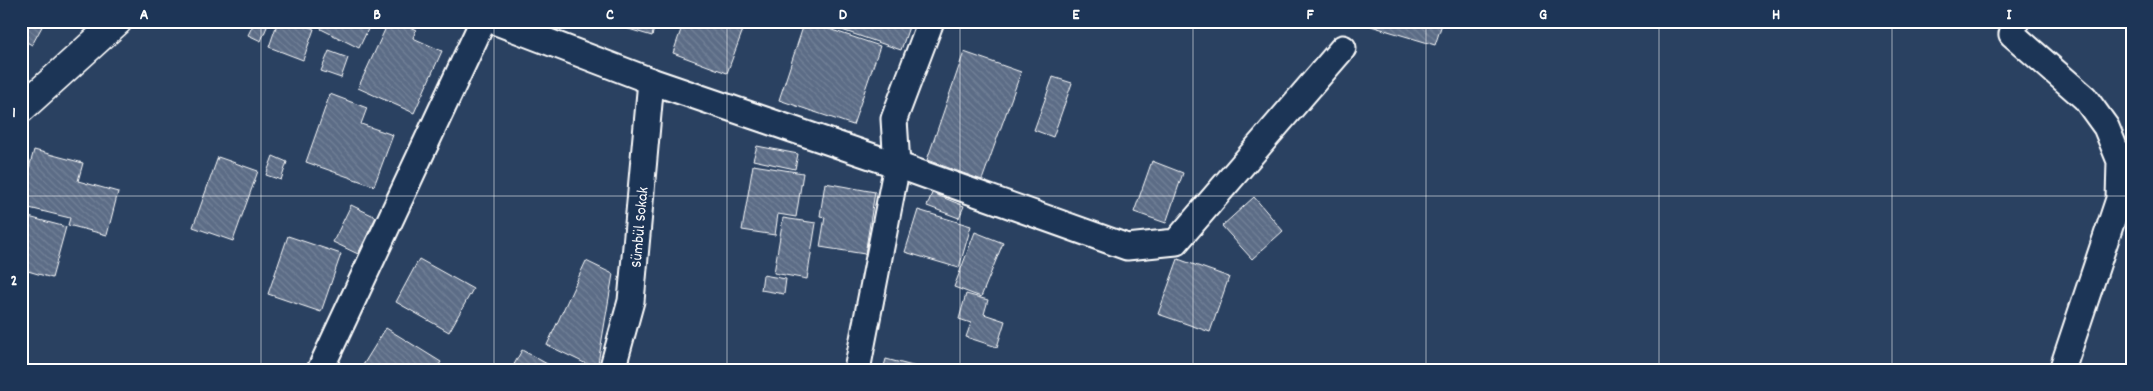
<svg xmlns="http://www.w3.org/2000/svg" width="2153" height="391" viewBox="0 0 2153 391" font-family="Dekko,sans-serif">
	<defs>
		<pattern id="building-back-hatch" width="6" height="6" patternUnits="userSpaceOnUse" patternTransform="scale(1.25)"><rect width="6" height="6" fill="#5b6c86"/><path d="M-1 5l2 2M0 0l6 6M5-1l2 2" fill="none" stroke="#748298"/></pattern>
	</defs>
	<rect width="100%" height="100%" fill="#2a4161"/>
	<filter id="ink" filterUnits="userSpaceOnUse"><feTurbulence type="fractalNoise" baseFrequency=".02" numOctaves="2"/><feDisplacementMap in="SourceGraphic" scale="10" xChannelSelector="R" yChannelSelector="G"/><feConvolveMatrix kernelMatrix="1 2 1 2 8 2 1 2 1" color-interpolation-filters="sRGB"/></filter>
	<g filter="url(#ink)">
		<g fill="url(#building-back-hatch)" stroke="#fff">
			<path d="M21 21H45L32 45 21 39Z"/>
			<path d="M255 21 269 22 261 41 248 35Z"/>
			<path d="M278 21H294L314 29 303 60 269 47Z"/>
			<path d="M325 21H372L359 48 321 29Z"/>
			<path d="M389 21H398L416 30 413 38 442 51 414 113 358 88Z"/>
			<path d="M602 21H656L652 36Z"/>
			<path d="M684 21H728L744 27 727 73 673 53Z"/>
			<path d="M805 21 880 46 853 125 779 100Z"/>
			<path d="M815 21H911L901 50Z"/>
			<path d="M1373 21H1443L1435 45 1371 26Z"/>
			<path d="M329 51 348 58 341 78 321 71Z"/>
			<path d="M964 52 1021 72 982 180 927 160Z"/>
			<path d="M1053 77 1072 83 1053 137 1034 130Z"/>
			<path d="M330 94 367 108 361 124 393 135 374 186 306 162Z"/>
			<path d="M757 146 798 154 795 169 753 160Z"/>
			<path d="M34 150 83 163 78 181 118 192 107 235 68 225 70 218 21 206V197Z"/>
			<path d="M273 156 287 162 281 180 266 175Z"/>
			<path d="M218 157 258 171 233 241 193 227Z"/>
			<path d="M1152 161 1183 173 1166 223 1134 212Z"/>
			<path d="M21 163 28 165 21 188Z"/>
			<path d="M753 165 803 173 796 217 778 214 775 235 742 230Z"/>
			<path d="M825 183 875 192 865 254 820 247 825 217 820 216Z"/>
			<path d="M932 193 964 206 959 218 927 206Z"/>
			<path d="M1254 197 1283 231 1252 259 1222 226Z"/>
			<path d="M351 205 376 217 358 254 333 242Z"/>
			<path d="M918 210 971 226 959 268 905 252Z"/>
			<path d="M21 215 66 227 52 278 21 269Z"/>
			<path d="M783 218 816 223 807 279 774 273Z"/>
			<path d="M975 232 1003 243 981 297 954 287Z"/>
			<path d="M288 236 341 254 321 312 268 294Z"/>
			<path d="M419 259 473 289 449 332 396 302Z"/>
			<path d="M1178 259 1229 277 1210 332 1158 314Z"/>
			<path d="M586 261 613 274 597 369 547 345Z"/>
			<path d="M763 275 786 279 784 294 761 290Z"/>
			<path d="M966 294 988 300 984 314 1005 321 997 347 966 337 971 323 959 319Z"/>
			<path d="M386 328 441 362 436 370H360Z"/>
			<path d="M522 350 558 370H511Z"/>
			<path d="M886 359 928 370H883Z"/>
		</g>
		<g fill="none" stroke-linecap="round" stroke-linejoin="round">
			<g stroke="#fff" stroke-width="29">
				<g id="minor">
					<path d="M494 21 651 81 897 165 1127 247 1176 242 1343 48"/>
					<path d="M2016 21 2012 34 2085 98 2106 127 2120 161 2119 199 2062 370"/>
					<path d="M320 370 483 21"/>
					<path d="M612 370 631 301 651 81"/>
					<path d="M857 370 897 165 894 119 931 21"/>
				</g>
			</g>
			<g stroke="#fff" stroke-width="31">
				<path id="tertiary" d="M21 109 118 21"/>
			</g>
			<use href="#minor" stroke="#1d3557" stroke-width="25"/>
			<use href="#tertiary" stroke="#1d3557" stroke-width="28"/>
		</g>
	</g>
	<path fill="none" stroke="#fff" stroke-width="1" stroke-opacity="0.55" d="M261 21V370M494 21V370M727 21V370M960 21V370M1193 21V370M1426 21V370M1659 21V370M1892 21V370M21 196H2132"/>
	<g text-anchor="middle" stroke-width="4" stroke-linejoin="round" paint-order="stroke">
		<g font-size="16" fill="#fff" stroke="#1d3557">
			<text transform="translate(638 227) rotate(-85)" y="6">Sümbül Sokak</text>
		</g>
	</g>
	<rect width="2153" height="391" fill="none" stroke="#1d3557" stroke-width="55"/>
	<rect x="28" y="28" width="2098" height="336" fill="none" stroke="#fff" stroke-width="2"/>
	<g font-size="16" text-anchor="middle" font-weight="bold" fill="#fff">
		<text x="144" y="19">A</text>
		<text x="377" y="19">B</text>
		<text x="610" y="19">C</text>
		<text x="843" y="19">D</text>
		<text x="1076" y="19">E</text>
		<text x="1310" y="19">F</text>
		<text x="1543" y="19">G</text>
		<text x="1776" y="19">H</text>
		<text x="2009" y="19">I</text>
		<text x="14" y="117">1</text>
		<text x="14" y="285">2</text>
	</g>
</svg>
